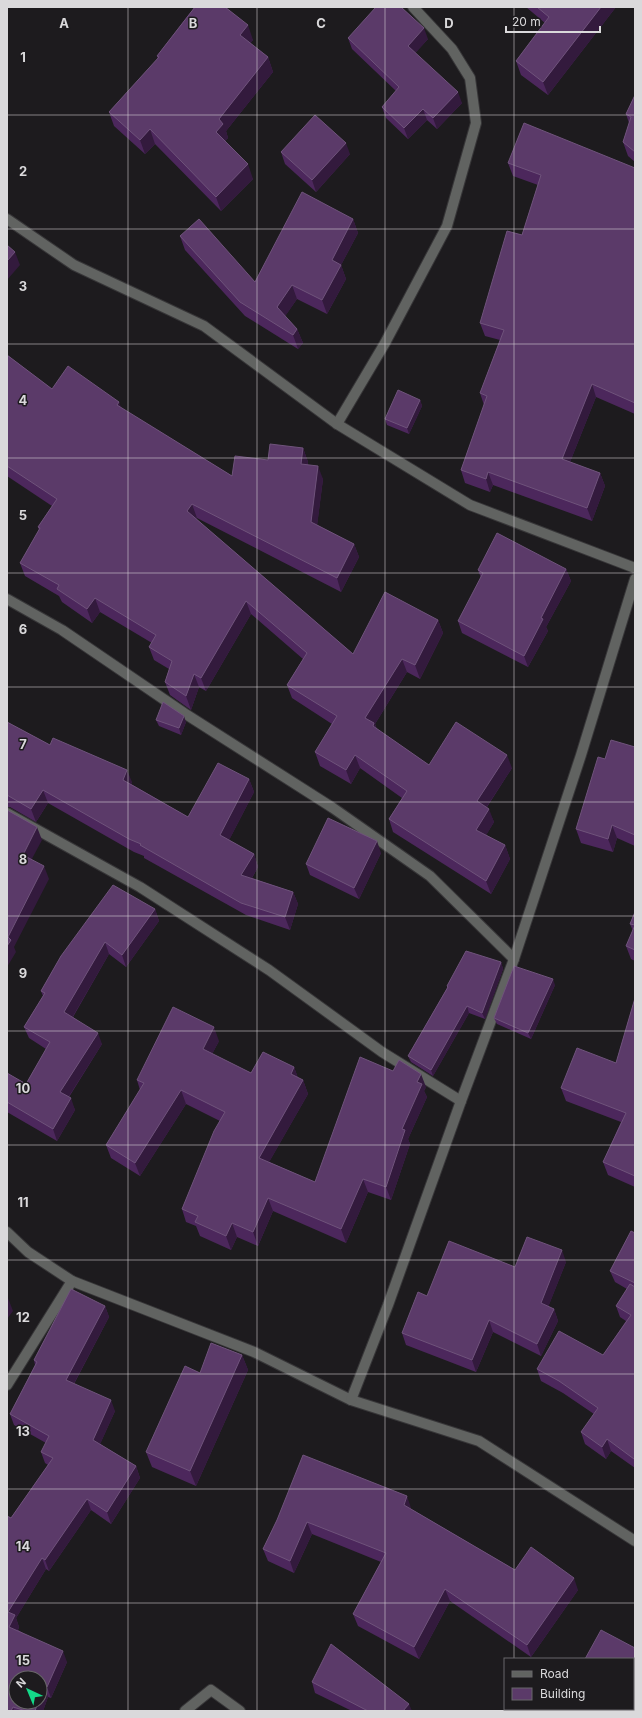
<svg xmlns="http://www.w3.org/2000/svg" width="642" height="1718" viewBox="0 0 642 1718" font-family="Inter,sans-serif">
	<rect width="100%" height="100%" fill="#1d1b1e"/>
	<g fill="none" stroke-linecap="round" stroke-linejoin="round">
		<g stroke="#373638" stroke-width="12">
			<g id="minor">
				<path d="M7 219 74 265 204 326 337 424 470 505 635 568"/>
				<path d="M337 424 385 343 447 226 476 123 470 78 452 49 413 7"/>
				<path d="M7 599 62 630 184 713 333 808 430 876 514 959"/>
				<path d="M7 813 140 887 269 970 382 1052 461 1101"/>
				<path d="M7 1232 28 1252 72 1281 254 1352 351 1400 479 1441 635 1541"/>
				<path d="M7 1385 72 1281"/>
				<path d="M351 1400 388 1305 461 1101 514 959 581 755 635 579"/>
				<path d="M185 1711 211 1690 240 1711"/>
			</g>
		</g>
		<use href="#minor" stroke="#616361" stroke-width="10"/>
	</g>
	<g fill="#4c275c">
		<path d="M192 7H225L253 40 250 43 268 57 273 72 226 131 228 138 225 141 253 179 221 211 155 144 145 154 114 126 109 112 158 59 157 56 194 8Z"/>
		<path d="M526 7H616L548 95 521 75 516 61 545 23Z"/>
		<path d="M348 38 428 39 415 53 462 103 437 129 427 120 408 139 386 118 382 107 396 91 352 49Z"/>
		<path d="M635 95V162L628 156 623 142 629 123 626 114Z"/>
		<path d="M281 152 350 154 316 192 285 164Z"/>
		<path d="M508 163 635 168V414L596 397 570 462 600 473 605 486 592 521 493 485 490 492 465 483 461 470 484 405 480 393 500 340 485 336 480 323 522 235 538 185 513 176Z"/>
		<path d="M353 219 358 233 341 265 346 279 327 314 297 299 285 316 297 329 303 343 298 349 245 316 185 250 180 236 255 282Z"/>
		<path d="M7 355 52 389 121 408 232 476 268 460 303 448 308 462V465L323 479 317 525 354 544 359 557 341 592 197 518 196 519 353 654 438 620 443 633 420 679 407 672 375 724 377 729 429 765 512 768 487 807 494 822 486 835 505 845 510 859 491 894 393 832 389 819 402 798 360 768 351 784 320 766 315 752 332 724 292 698 287 685 303 659 251 614 206 691 199 687 191 710 170 695 165 682 169 669 154 660 149 647 152 643 100 612 92 623 62 602 59 596 25 576 20 563 39 530 38 527 52 506 7 476Z"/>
		<path d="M420 400 422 406 409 434 387 425 385 419Z"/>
		<path d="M566 569 571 581 546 627 548 631 528 667 462 633 458 621 481 578 478 570Z"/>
		<path d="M156 720 186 722 181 735 159 726Z"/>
		<path d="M7 722 50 745 132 782 131 784 188 817 249 779 254 792 229 840 254 854 258 867 252 878 293 892 298 904 290 930 246 915 144 858V856L134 852 48 803 36 822 10 807H7Z"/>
		<path d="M635 747V846L617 838 613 852 581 843 576 829 605 759Z"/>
		<path d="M381 853 359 899 310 875 306 864Z"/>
		<path d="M155 909 159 921 126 967 109 954 73 1017 102 1044 69 1097 75 1110 57 1141 7 1112V1073L26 1084 46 1049 29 1038 24 1027 43 996 41 991 61 956Z"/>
		<path d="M635 912V961L631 959 626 946 633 931 630 924Z"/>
		<path d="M501 962 503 969 485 1019 469 1013 433 1076 411 1062 408 1056 447 988V986Z"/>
		<path d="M555 985 531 1039 497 1024 494 1018Z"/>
		<path d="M635 998V1187L608 1175 603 1162 621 1122 566 1101 561 1088 616 1063Z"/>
		<path d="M219 1041 212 1054 251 1073 294 1067 298 1078 303 1080 308 1094 269 1162 315 1182 426 1087 424 1091 427 1097 408 1139 410 1144 391 1200 368 1192 346 1243 273 1211 258 1246 237 1237 231 1250 200 1236 196 1226 186 1222 182 1209 220 1121 186 1104 140 1176 111 1158 106 1145 140 1090 137 1080Z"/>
		<path d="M635 1233V1468L611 1451 606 1459 585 1444 581 1432 594 1414 563 1393 541 1381 537 1369 603 1355 626 1321 620 1317 616 1306 627 1289 615 1282 610 1271Z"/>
		<path d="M566 1262 548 1307 554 1309 558 1321 541 1356 493 1332 476 1372 406 1345 402 1333 427 1296 515 1267Z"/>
		<path d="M105 1306 109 1317 74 1384 115 1411 100 1444 136 1466 140 1478 111 1524 91 1510 49 1571 46 1569 16 1618 19 1627 18 1630 67 1662 51 1698 48 1697 43 1711H7L11 1518 48 1465 45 1463 41 1452 46 1443 14 1425 10 1414 35 1365 34 1360Z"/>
		<path d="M242 1355 248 1370 196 1486 152 1467 146 1452 200 1373Z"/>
		<path d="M411 1508V1509L515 1570 578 1590 531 1657 450 1601 419 1659 358 1626 353 1614 381 1562 312 1534 294 1573 268 1561 263 1549 277 1520Z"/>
		<path d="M312 1682 412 1711H352L315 1693Z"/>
		<path d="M563 1709H633L635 1711H564Z"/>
	</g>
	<g fill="#331a3d">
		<path d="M601 7H616L548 95 543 82Z"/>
		<path d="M248 25 253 40 245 49 240 35Z"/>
		<path d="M424 28 428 39 412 57 408 46Z"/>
		<path d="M268 57 273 72 226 131 228 138 221 146 216 132 219 119Z"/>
		<path d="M458 92 462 103 437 129 433 118Z"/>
		<path d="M423 109 427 120 408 139 404 128Z"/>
		<path d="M150 129 155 144 145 154 140 140Z"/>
		<path d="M346 143 350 154 316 192 312 180Z"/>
		<path d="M248 164 253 179 221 211 216 197Z"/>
		<path d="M353 219 358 233 341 265 346 279 327 314 322 300 332 260Z"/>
		<path d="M15 252 20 265 7 280V261Z"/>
		<path d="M292 285 297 299 282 321 277 307Z"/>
		<path d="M297 329 303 343 298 349 293 335Z"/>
		<path d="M592 384 596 397 566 472 562 459Z"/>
		<path d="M420 400 422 406 409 434 407 428Z"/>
		<path d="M119 402 124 415 117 405Z"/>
		<path d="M303 448 308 462 306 477 301 464Z"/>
		<path d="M318 466 323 479 316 535 311 522Z"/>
		<path d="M488 472 493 485 490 492 486 479Z"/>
		<path d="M600 473 605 486 592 521 587 508Z"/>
		<path d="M192 504 197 518 192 525 187 511Z"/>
		<path d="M354 544 359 557 341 592 337 578Z"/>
		<path d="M566 569 571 581 546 627 548 631 528 667 524 656 541 618Z"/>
		<path d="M95 598 100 612 92 623 87 609Z"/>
		<path d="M246 601 251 614 206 691 201 678Z"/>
		<path d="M438 620 443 633 420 679 415 665Z"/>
		<path d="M402 659 407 672 375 724 379 737 365 718Z"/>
		<path d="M194 674 199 687 191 710 186 696Z"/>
		<path d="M184 716 186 722 181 735 179 728Z"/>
		<path d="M355 755 360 768 351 784 346 770Z"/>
		<path d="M507 755 512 768 482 814 477 801Z"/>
		<path d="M127 770 132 782 127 793 123 780Z"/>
		<path d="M249 779 254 792 225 848 220 835Z"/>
		<path d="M43 790 48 803 36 822 31 809Z"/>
		<path d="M489 809 494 822 481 844 476 830Z"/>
		<path d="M612 825 617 838 613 852 608 839Z"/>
		<path d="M37 827 42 840 27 868 23 855Z"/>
		<path d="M377 841 381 853 359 899 354 888Z"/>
		<path d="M505 845 510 859 491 894 486 881Z"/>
		<path d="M254 854 258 867 246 888 241 875Z"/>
		<path d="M44 866 49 879 14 947 16 952 7 967V946L8 937Z"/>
		<path d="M293 892 298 904 290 930 285 917Z"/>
		<path d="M155 909 159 921 126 967 122 955Z"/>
		<path d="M105 942 109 954 69 1023 64 1012Z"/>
		<path d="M501 962 503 969 485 1019 482 1013Z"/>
		<path d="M553 979 555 985 531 1039 528 1033Z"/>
		<path d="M467 1006 469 1013 433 1076 431 1070Z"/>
		<path d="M214 1027 219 1041 208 1062 203 1049Z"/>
		<path d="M98 1033 102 1044 64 1104 60 1092Z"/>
		<path d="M294 1067 299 1081 291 1074Z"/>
		<path d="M421 1074 426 1087 424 1091 427 1097 408 1139 410 1144 391 1200 386 1187 402 1129 417 1082Z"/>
		<path d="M303 1080 308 1094 264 1171 259 1158Z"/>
		<path d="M181 1090 186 1104 140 1176 135 1163Z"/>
		<path d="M71 1098 75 1110 57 1141 53 1129Z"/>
		<path d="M363 1179 368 1192 346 1243 341 1229Z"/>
		<path d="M268 1198 273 1211 258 1246 253 1232Z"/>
		<path d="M232 1223 237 1237 231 1250 226 1236Z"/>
		<path d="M562 1250 566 1262 545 1315 541 1303Z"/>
		<path d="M8 1298 13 1311 7 1319V1299Z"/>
		<path d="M105 1306 109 1317 70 1391 66 1380Z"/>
		<path d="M554 1309 558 1321 541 1356 537 1344Z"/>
		<path d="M489 1320 493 1332 476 1372 472 1360Z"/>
		<path d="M242 1355 248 1370 196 1486 190 1471Z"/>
		<path d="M111 1400 115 1411 97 1451 93 1440Z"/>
		<path d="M607 1439 611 1451 606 1459 602 1447Z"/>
		<path d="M136 1466 140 1478 111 1524 107 1512Z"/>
		<path d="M407 1496 411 1508 408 1517 404 1505Z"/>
		<path d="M87 1499 91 1510 49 1571 45 1560Z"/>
		<path d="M307 1522 312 1534 294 1573 290 1561Z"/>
		<path d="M42 1558 46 1569 16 1618 19 1627 14 1638 9 1627 8 1612Z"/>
		<path d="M574 1578 578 1590 531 1657 527 1645Z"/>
		<path d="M445 1589 450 1601 419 1659 414 1647Z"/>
		<path d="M63 1651 67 1662 51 1698 47 1687Z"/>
		<path d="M44 1685 48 1697 43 1711H35L38 1702H40V1696Z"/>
		<path d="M635 1698V1711L633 1709V1701Z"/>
		<path d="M409 1704 412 1711H403Z"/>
		<path d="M13 1707 14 1711H11Z"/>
	</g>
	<g fill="#5b3a69" stroke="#6f537b">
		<path d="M195 7H225L248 25 240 35 268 57 219 119 223 124 216 132 248 164 216 197 150 129 140 140 109 112 159 57 157 56Z"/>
		<path d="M376 7H401L424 28 408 46 458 92 433 118 423 109 404 128 382 107 399 87 348 38Z"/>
		<path d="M537 7H601L543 82 516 61 549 17Z"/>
		<path d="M635 95V152L623 142 631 117 626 114Z"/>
		<path d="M315 115 346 143 312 180 281 152Z"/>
		<path d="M524 123 635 168V403L592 384 562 459 600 473 587 508 488 472 486 479 461 470 487 396 480 393 504 330 480 323 507 231 522 235 541 175 508 163Z"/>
		<path d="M302 192 353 219 332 260 341 265 322 300 292 285 277 307 297 329 293 335 240 302 180 236 199 219 255 282Z"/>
		<path d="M7 245 15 252 7 261Z"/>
		<path d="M7 355 52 389 68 366 119 402 117 405 232 476 235 456 268 460 270 444 303 448 301 464 318 466 311 522 354 544 337 578 192 504 187 511 353 654 385 592 438 620 415 665 402 659 365 718 374 723 373 726 429 765 456 722 507 755 477 801 489 809 476 830 505 845 486 881 389 819 407 791 355 755 346 770 315 752 337 716 287 685 307 653 246 601 201 678 194 674 186 696 165 682 172 661 149 647 156 635 95 598 87 609 57 589 59 585 20 563 40 528 38 527 57 499 7 466Z"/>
		<path d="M398 390 420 400 407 428 385 419Z"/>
		<path d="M497 533 566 569 541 618 543 619 524 656 458 621 483 573 478 570Z"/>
		<path d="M163 702 184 716 179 728 156 720Z"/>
		<path d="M7 722 50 745 53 738 127 770 123 780 188 817 218 763 249 779 220 835 254 854 241 875 293 892 285 917 241 903 140 845 141 844 129 839 43 790 31 809 7 795Z"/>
		<path d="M611 740 635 747V835L612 825 608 839 576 829 598 757 605 759Z"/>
		<path d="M7 810 37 827 23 855 44 866 8 937 11 940 7 946Z"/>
		<path d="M328 818 377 841 354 888 306 864Z"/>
		<path d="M113 885 155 909 122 955 105 942 64 1012 98 1033 60 1092 71 1098 53 1129 7 1102V1073L26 1084 50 1042 24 1027 45 993 41 991 61 956Z"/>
		<path d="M635 912V950L626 946 635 925 630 924Z"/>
		<path d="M466 951 501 962 482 1013 467 1006 431 1070 408 1056 448 987 447 986Z"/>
		<path d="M514 966 553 979 528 1033 494 1018Z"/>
		<path d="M635 998V1176L603 1162 626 1113 561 1088 577 1048 616 1063Z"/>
		<path d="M173 1007 214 1027 203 1049 251 1073 263 1052 294 1067 291 1074 303 1080 259 1158 315 1182 360 1057 393 1071 399 1060 421 1074 417 1082 422 1084 402 1129 405 1130 386 1187 363 1179 341 1229 268 1198 253 1232 232 1223 226 1236 195 1222 198 1216 182 1209 214 1131 225 1112 181 1090 135 1163 106 1145 144 1083 137 1080Z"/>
		<path d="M631 1231 635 1233V1283L610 1271Z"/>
		<path d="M527 1237 562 1250 541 1303 554 1309 537 1344 489 1320 472 1360 402 1333 418 1292 427 1296 449 1241 515 1267Z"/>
		<path d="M630 1284 635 1287V1458L634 1459 607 1439 602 1447 581 1432 598 1408 559 1381 537 1369 559 1331 603 1355 631 1315 616 1306Z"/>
		<path d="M71 1289 105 1306 66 1380 111 1400 93 1440 136 1466 107 1512 87 1499 45 1560 42 1558 8 1612 15 1615 9 1627 63 1651 47 1687 44 1685 40 1696V1678H16V1702H38L35 1711H26L13 1707 11 1711H7V1516L11 1518 53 1458 41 1452 49 1436 10 1414 37 1362 34 1360Z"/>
		<path d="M211 1343 242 1355 190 1471 146 1452 185 1366 200 1373Z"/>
		<path d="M303 1455 407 1496 404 1505 515 1570 531 1547 574 1578 527 1645 445 1589 414 1647 353 1614 386 1553 307 1522 290 1561 263 1549 277 1520Z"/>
		<path d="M601 1630 635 1648V1698L633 1701V1659H585Z"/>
		<path d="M331 1644 409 1704 403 1711H368L312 1682Z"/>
		<path d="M633 1706 635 1707V1711H576L572 1709H633Z"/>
	</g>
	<path fill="none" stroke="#dad9db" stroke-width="1" stroke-opacity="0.55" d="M128 7V1711M257 7V1711M385 7V1711M514 7V1659M7 115H635M7 229H635M7 344H635M7 458H635M7 573H635M7 687H635M7 802H635M7 916H635M7 1031H635M7 1145H635M7 1260H635M7 1374H635M7 1489H635M7 1603H635M514 1709V1711"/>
	<g font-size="13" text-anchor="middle" font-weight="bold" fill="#dad9db" stroke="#1d1b1e" stroke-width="3" stroke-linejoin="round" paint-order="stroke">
		<text x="64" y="28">A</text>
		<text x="193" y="28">B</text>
		<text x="321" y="28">C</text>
		<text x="449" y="28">D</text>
		<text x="23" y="62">1</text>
		<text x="23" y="176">2</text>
		<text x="23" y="291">3</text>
		<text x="23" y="405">4</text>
		<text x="23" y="520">5</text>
		<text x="23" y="634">6</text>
		<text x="23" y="749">7</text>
		<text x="23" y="864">8</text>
		<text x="23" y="978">9</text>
		<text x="23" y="1093">10</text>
		<text x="23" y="1207">11</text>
		<text x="23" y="1322">12</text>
		<text x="23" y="1436">13</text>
		<text x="23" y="1551">14</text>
		<text x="23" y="1665">15</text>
	</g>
	<rect width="642" height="1718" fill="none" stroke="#dad9db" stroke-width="16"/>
	<rect x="504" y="1658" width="130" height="52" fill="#1d1b1e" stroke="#69676a"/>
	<rect x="512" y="1671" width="20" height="6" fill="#616361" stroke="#69676a"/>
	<text x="540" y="1678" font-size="12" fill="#dad9db">Road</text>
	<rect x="512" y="1688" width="20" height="12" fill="#5b3a69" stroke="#69676a"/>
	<text x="540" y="1698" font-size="12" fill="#dad9db">Building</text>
	<g transform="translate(28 1690) rotate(316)"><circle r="19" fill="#1d1b1e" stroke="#69676a"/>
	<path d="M0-3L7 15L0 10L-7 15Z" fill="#14d989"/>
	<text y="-6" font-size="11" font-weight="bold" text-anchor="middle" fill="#dad9db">N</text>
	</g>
	<path d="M506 26v6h94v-6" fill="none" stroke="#dad9db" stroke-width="2"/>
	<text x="512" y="26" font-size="12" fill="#dad9db" stroke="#1d1b1e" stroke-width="3" paint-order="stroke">20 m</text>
</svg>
